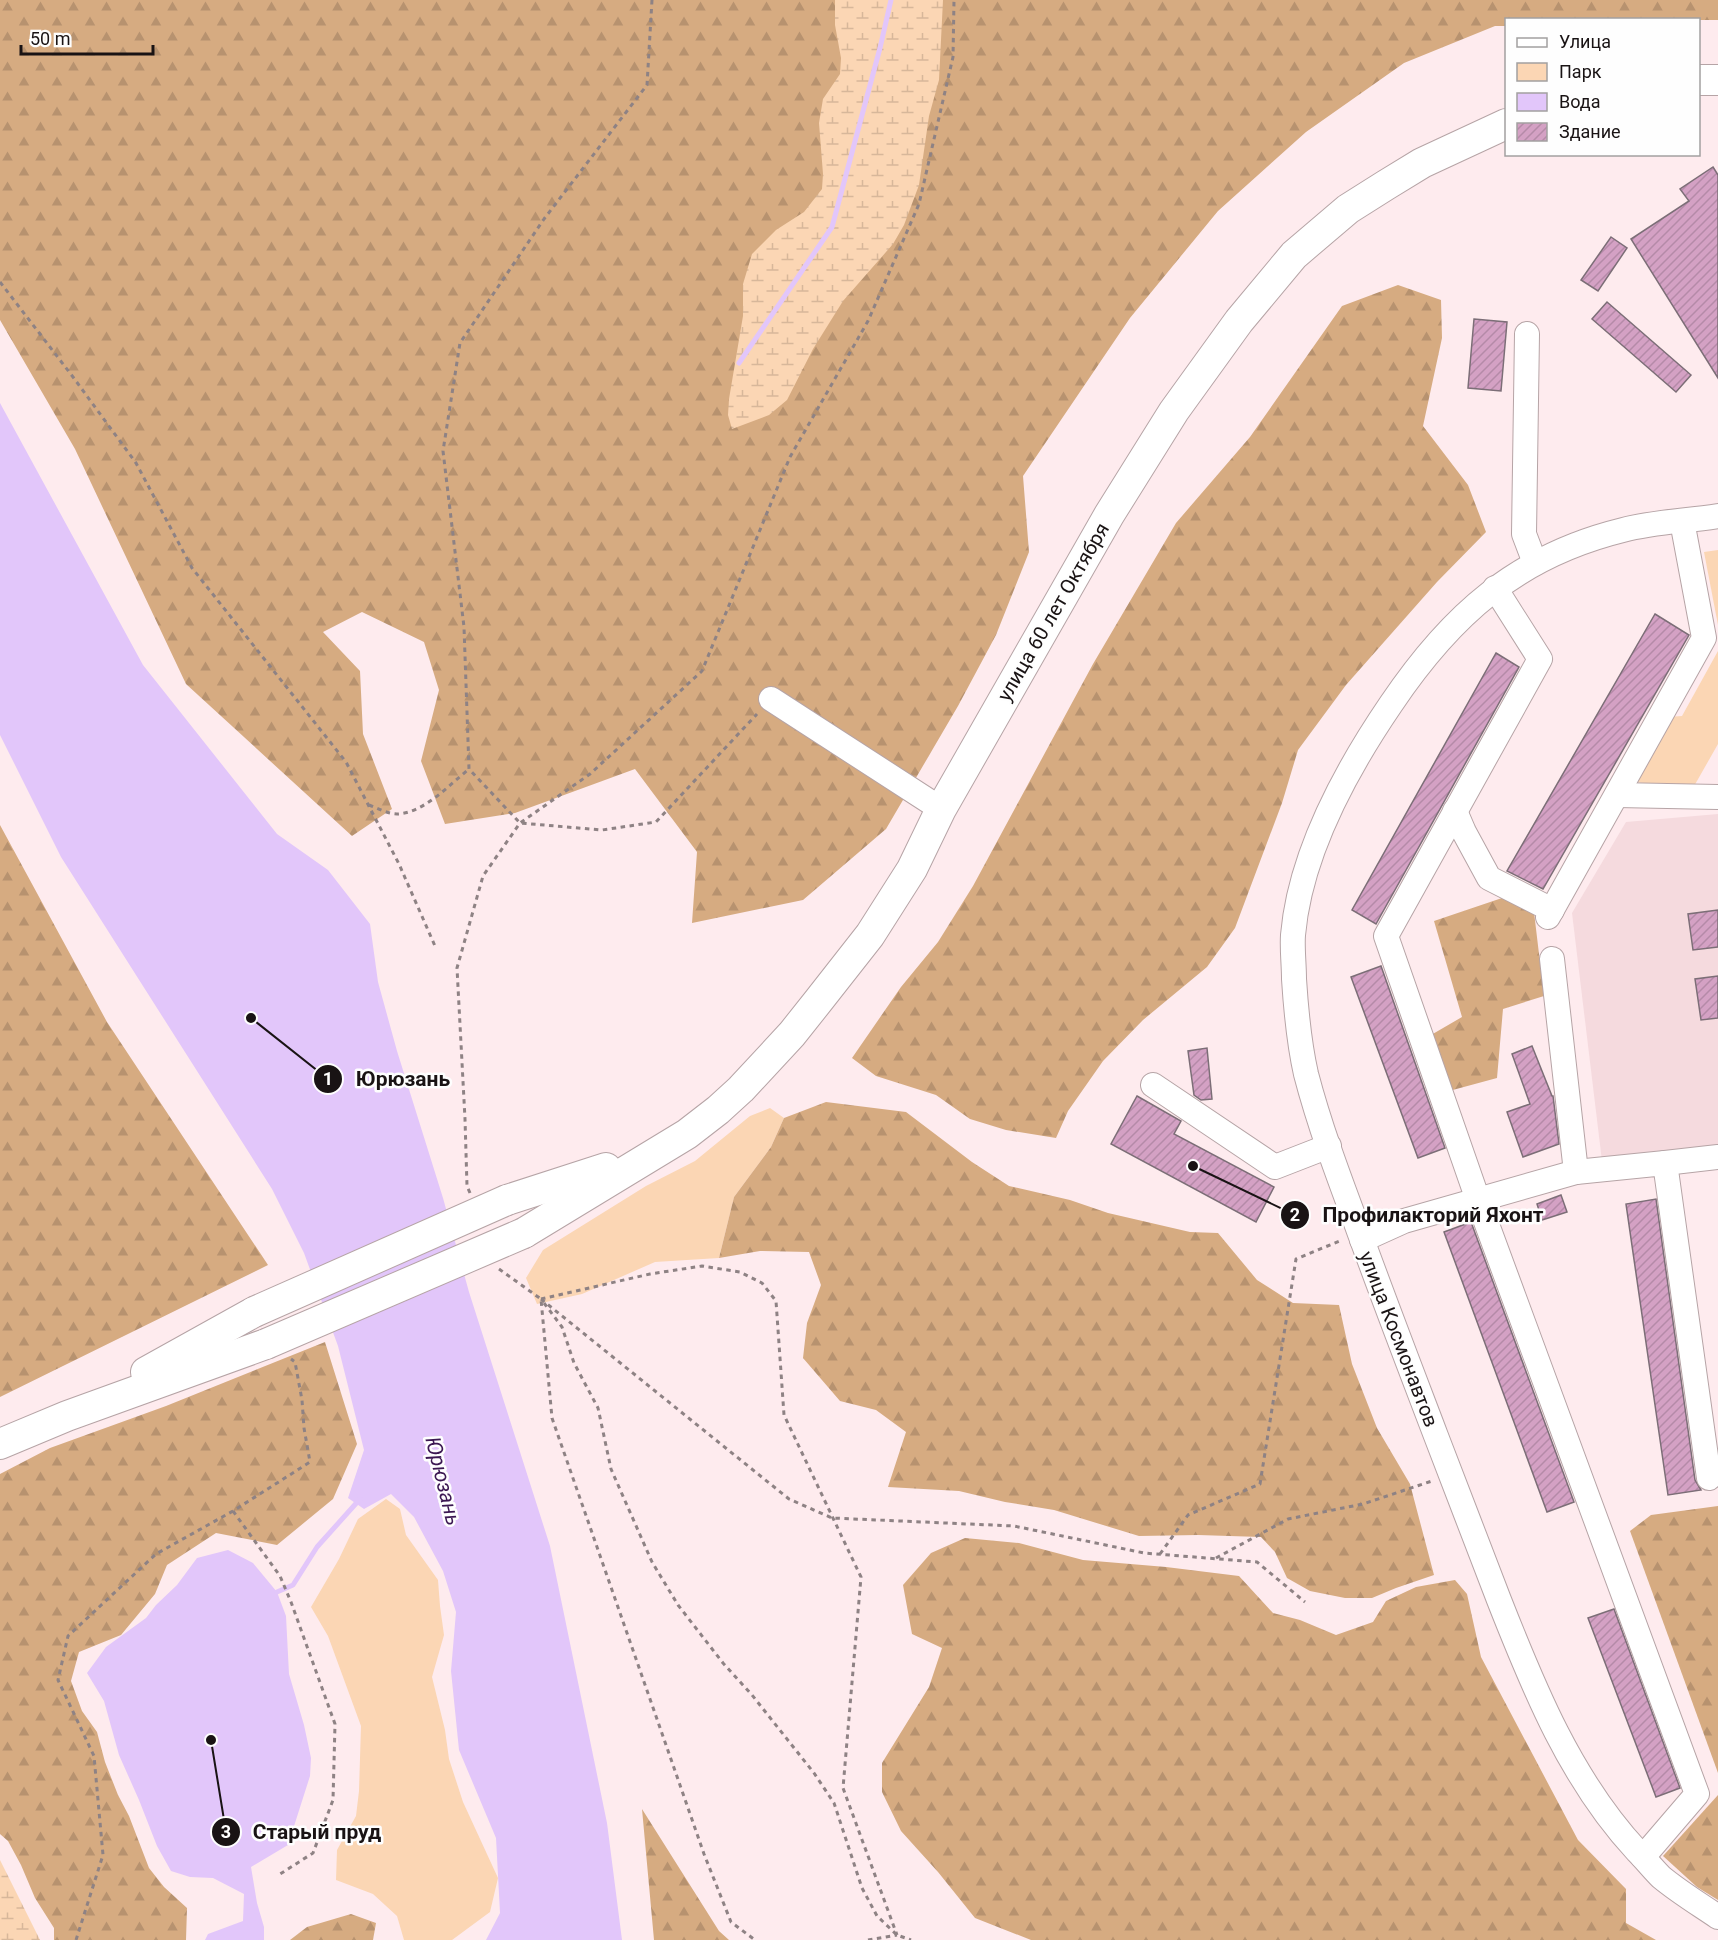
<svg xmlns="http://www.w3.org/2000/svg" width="1718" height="1940" viewBox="0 0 1718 1940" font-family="Roboto,sans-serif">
	<defs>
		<pattern id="forest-firs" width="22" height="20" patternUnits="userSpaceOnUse" patternTransform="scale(1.5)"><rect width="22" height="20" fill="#d6ab81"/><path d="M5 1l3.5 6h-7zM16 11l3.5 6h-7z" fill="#b7926f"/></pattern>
		<pattern id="wetland-marsh" width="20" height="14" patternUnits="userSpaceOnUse" patternTransform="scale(1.5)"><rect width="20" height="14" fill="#fbd6b4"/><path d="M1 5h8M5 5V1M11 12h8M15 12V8" fill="none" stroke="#d7b79a"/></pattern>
		<pattern id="building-hatch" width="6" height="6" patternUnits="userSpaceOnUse" patternTransform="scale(1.5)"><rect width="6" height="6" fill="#d4a1c4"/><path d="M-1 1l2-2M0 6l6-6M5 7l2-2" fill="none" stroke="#b58aa8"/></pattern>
	</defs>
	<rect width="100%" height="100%" fill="#feebee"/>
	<path fill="#f5dade" d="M1718 814V1152L1602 1161 1572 913 1626 822Z"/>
	<g fill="#fbd6b4">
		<path d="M1718 550V625L1704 552Z"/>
		<path d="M1718 651V744L1693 788 1634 782 1668 717 1682 716Z"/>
		<path d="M770 1108 784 1118 771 1147 734 1197 719 1258 655 1262 582 1294 537 1304 526 1278 543 1250 646 1186 695 1161 750 1116Z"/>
		<path d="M386 1499 400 1509 406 1535 438 1580 440 1606 444 1635 432 1677 445 1730 449 1759 463 1802 498 1878 490 1912 452 1940H404L397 1916 373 1894 336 1880 337 1850 356 1816 359 1791 361 1726 328 1636 311 1607 339 1559 358 1519Z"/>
	</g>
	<g fill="url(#forest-firs)">
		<path d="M0 0H1718V20H1506V26H1495L1404 63 1306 132 1218 211 1130 318 1023 476 1029 552 996 635 958 706 886 829 803 900 692 923 697 852 635 769 515 813 445 824 421 761 439 690 424 642 362 612 323 632 360 671 363 734 392 809 352 836 186 684 75 449 0 320Z"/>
		<path d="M1398 285 1441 300 1442 338 1423 426 1468 485 1486 532 1437 582 1346 685 1298 750 1282 803 1235 928 1207 967 1143 1020 1103 1061 1068 1111 1056 1138 1006 1130 970 1119 936 1095 876 1076 852 1058 901 987 938 942 973 886 1093 664 1176 523 1250 437 1342 306Z"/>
		<path d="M0 825 107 1022 268 1265 0 1397Z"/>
		<path d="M1502 898 1534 912 1544 996 1503 1009 1497 1078 1449 1091 1431 1035 1462 1017 1434 921Z"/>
		<path d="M826 1102 906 1112 972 1162 1009 1186 1070 1200 1108 1213 1190 1232 1218 1233 1257 1280 1293 1303 1339 1305 1352 1364 1377 1428 1410 1484 1434 1575 1396 1588 1372 1598H1345L1310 1591 1287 1578 1275 1552 1261 1537 1198 1535 1139 1536 1054 1510 1005 1502 959 1491 888 1487 906 1432 876 1410 840 1401 803 1358 807 1323 821 1285 809 1252 760 1251 719 1258 734 1197 771 1147 784 1118Z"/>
		<path d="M325 1342 357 1444 333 1499 277 1545 216 1533 167 1565 155 1594 121 1635 79 1652 71 1681 82 1711 97 1732 105 1762 118 1795 129 1816 149 1868 164 1887 187 1908 186 1940H54V1928L35 1898 21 1865 8 1841 0 1834V1474L50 1448 166 1406Z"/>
		<path d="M1718 1506V1773L1630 1531 1651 1515Z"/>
		<path d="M965 1538 1019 1543 1083 1560 1166 1567 1239 1576 1273 1613 1300 1620 1336 1635 1373 1622 1386 1601 1416 1587 1455 1580 1467 1594 1481 1657 1578 1840 1626 1889V1923L1656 1940H1031L975 1918 938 1872 901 1831 882 1792V1763L929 1687 942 1648 912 1634 903 1585 931 1553Z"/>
		<path d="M1718 1795V1900L1697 1887 1663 1856Z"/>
		<path d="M642 1809 719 1931 729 1940H654Z"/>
		<path d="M351 1914 376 1923 373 1940H290L307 1927Z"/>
	</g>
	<g fill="url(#wetland-marsh)">
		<path d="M835 0H943L939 80 929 116 919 185 904 225 893 244 843 301 813 349 787 400 769 415 732 429 728 415 729 399 743 316V284L752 254 776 230 804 212 822 189 823 174 819 123 823 99 840 74 841 58 835 25Z"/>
		<path d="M0 1860 40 1940H0Z"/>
	</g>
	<g fill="#e2c6fa">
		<path d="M0 403 143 665 277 834 328 870 370 924 378 982 397 1051 443 1198 469 1292 550 1546 607 1823 622 1940H486L500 1913 496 1838 459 1750 451 1671 456 1612 443 1571 414 1517 391 1494 364 1509 348 1498 364 1450 338 1346 304 1253 272 1189 61 857 0 735Z"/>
		<path d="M228 1550 253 1563 277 1592 286 1616 289 1674 304 1725 311 1758 310 1776 288 1845 251 1867 257 1903 264 1927V1940H205L208 1934 243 1921 244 1894 213 1878 190 1877 171 1871 157 1846 139 1800 119 1755 104 1701 87 1673 106 1647 146 1618 156 1605 177 1585 197 1558Z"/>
	</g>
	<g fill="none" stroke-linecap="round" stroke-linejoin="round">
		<g stroke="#e2c6fa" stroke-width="5">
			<path d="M739 363 832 227 880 48 891 0"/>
			<path d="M277 1592 293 1585 317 1547 360 1499"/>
		</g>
	</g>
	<g fill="url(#building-hatch)" stroke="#7c6e77" stroke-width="1.5">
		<path d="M1713 167 1718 175V378L1631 239 1689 201 1680 189Z"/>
		<path d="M1611 237 1627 248 1598 291 1581 280Z"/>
		<path d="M1607 302 1691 375 1676 392 1592 319Z"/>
		<path d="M1474 319 1507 322 1501 391 1468 388Z"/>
		<path d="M1655 614 1689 635 1543 889 1507 871Z"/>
		<path d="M1496 653 1519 667 1376 924 1352 910Z"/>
		<path d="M1718 910V947L1693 950 1688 914Z"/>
		<path d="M1381 966 1445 1148 1418 1158 1351 977Z"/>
		<path d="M1718 976V1018L1701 1020 1695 979Z"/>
		<path d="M1532 1046 1552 1096H1553L1559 1144 1523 1157 1507 1112 1530 1104 1512 1054Z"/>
		<path d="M1207 1048 1212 1099 1201 1100 1194 1095 1188 1051Z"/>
		<path d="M1137 1096 1181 1121 1174 1134 1274 1187 1256 1222 1111 1144Z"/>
		<path d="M1561 1195 1567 1212 1542 1220 1537 1204Z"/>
		<path d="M1656 1199 1695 1480 1701 1490 1668 1495 1626 1204Z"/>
		<path d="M1471 1222 1574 1502 1547 1512 1444 1232Z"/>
		<path d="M1614 1609 1680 1788 1656 1797 1588 1618Z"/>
	</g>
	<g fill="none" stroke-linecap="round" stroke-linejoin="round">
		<g stroke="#b6a4a6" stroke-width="26">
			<g id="minor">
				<path d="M1527 334 1524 534 1535 563"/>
				<path d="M1718 516C1687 521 1653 522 1623 530 1517 556 1451 615 1391 704 1346 770 1300 854 1293 935 1292 949 1294 964 1294 979 1296 1010 1299 1043 1306 1074 1319 1124 1338 1175 1356 1223 1382 1295 1409 1365 1436 1436 1457 1491 1478 1545 1499 1600 1534 1689 1571 1780 1637 1851 1645 1859 1653 1869 1661 1877 1679 1892 1699 1904 1718 1917"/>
				<path d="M1495 588 1540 659 1386 936 1478 1200 1697 1794 1643 1857"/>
				<path d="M771 699 941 809"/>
				<path d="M1617 795 1718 797"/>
				<path d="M1455 811 1464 832 1489 878 1552 910"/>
				<path d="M1548 917 1704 638 1682 521"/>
				<path d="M1552 959 1576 1172"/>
				<path d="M1153 1085 1275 1167 1329 1146"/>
				<path d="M1665 1163 1718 1157"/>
				<path d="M1362 1240 1404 1221 1576 1172 1665 1163 1709 1478"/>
			</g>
		</g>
		<g stroke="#b6a4a6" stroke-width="32">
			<g id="major">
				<path d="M1698 80H1718"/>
				<path d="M507 1200 606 1168"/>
				<path d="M524 1233 687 1134 718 1110 741 1089 792 1034 819 1000 870 935 912 869 941 809 1109 515 1174 411 1239 321 1294 255 1348 209 1386 185 1422 163 1506 124"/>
				<path d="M146 1372 254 1312"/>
				<path d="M0 1444 67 1416 266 1344"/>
			</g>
		</g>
		<g stroke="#8e8284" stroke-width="3" stroke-dasharray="4.5 4.5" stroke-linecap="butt">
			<path d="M652 0 647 85 544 219 460 343 443 451 464 627 469 769 520 823 602 830 656 822 757 714"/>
			<path d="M0 282 73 377 136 463 192 568 346 762 399 864 435 946"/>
			<path d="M369 805C377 808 388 814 397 814 424 813 449 785 469 769"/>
			<path d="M470 1193 467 1186 465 1119 457 968 483 876 520 823 590 774 702 671 790 457 868 321 919 204 953 57 954 0"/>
			<path d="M499 1269 541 1299 552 1418 704 1854 731 1922 755 1940"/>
			<path d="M541 1299 650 1274 702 1266 740 1272 762 1283 776 1301 784 1415 861 1577 843 1788 897 1935"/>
			<path d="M541 1299 789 1499 832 1518 1014 1526 1144 1553 1257 1562 1305 1602"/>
			<path d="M544 1303 562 1327 574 1363 598 1408 611 1469 652 1562 678 1605 723 1663 752 1695 814 1773 834 1803 862 1888 877 1916 897 1935 911 1940"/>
			<path d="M233 1511 280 1576 291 1602 335 1724 333 1800 313 1853 277 1876"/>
			<path d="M1160 1554 1188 1515 1260 1484 1296 1259 1342 1240"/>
			<path d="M1216 1558 1288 1519 1363 1504 1432 1481"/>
			<path d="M76 1940 103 1855 94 1756 58 1680 68 1636 156 1554 233 1511 310 1462 304 1428 302 1400 295 1362 291 1359"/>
			<path d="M868 1940 897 1935"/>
		</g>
		<use href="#minor" stroke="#fff" stroke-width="24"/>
		<use href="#major" stroke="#fff" stroke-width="30"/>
		<g stroke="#b6a4a6" stroke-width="32" stroke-linecap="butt">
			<g id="major-bridge">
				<path d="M254 1312 507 1200"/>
				<path d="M266 1344 524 1233"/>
			</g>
		</g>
		<use href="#major-bridge" stroke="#fff" stroke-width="30"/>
	</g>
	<g text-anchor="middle" stroke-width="5" stroke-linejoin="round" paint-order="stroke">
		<g font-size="20" fill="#191314" stroke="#fefefe">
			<text transform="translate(1053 612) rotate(-60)" y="7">улица 60 лет Октября</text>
			<text transform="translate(1399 1339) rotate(69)" y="7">улица Космонавтов</text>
		</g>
		<g font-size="21" font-style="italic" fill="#3b1752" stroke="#fefefe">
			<text transform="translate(443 1481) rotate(76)" y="7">Юрюзань</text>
		</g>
	</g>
	<path fill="none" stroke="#191314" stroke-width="2" d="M251 1018L328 1079M1193 1166L1295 1215M211 1740L226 1832"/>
	<g fill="#191314" stroke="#fefefe" stroke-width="2">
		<circle cx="251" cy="1018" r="6"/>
		<circle cx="1193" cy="1166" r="6"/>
		<circle cx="211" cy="1740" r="6"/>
		<circle cx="328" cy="1079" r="15"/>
		<circle cx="1295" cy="1215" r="15"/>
		<circle cx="226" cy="1832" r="15"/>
	</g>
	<g font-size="18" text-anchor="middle" font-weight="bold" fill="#fff">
		<text x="328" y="1085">1</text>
		<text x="1295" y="1221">2</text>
		<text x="226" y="1838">3</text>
	</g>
	<g font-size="21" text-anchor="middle" font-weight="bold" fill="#191314" stroke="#fefefe" stroke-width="5" stroke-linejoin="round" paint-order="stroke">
		<text x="403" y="1086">Юрюзань</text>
		<text x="1433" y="1222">Профилакторий Яхонт</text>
		<text x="317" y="1839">Старый пруд</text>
	</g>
	<rect x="1505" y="18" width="195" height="138" fill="#fefefe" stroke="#a2a0a0" stroke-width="1.5"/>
	<rect x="1517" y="38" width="30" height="9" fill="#ffffff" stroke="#a2a0a0" stroke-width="1.5"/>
	<text x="1559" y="48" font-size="18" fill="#191314">Улица</text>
	<rect x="1517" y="63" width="30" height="18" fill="#fbd6b4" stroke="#a2a0a0" stroke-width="1.5"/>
	<text x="1559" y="78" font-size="18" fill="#191314">Парк</text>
	<rect x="1517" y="93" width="30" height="18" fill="#e2c6fa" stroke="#a2a0a0" stroke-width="1.5"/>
	<text x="1559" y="108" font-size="18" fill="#191314">Вода</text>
	<rect x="1517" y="123" width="30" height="18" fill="url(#building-hatch)" stroke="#a2a0a0" stroke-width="1.5"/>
	<text x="1559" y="138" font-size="18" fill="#191314">Здание</text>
	<path d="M21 45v9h132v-9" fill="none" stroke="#191314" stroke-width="3"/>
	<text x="30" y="45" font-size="18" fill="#191314" stroke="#fefefe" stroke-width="4.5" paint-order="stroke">50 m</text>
</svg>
